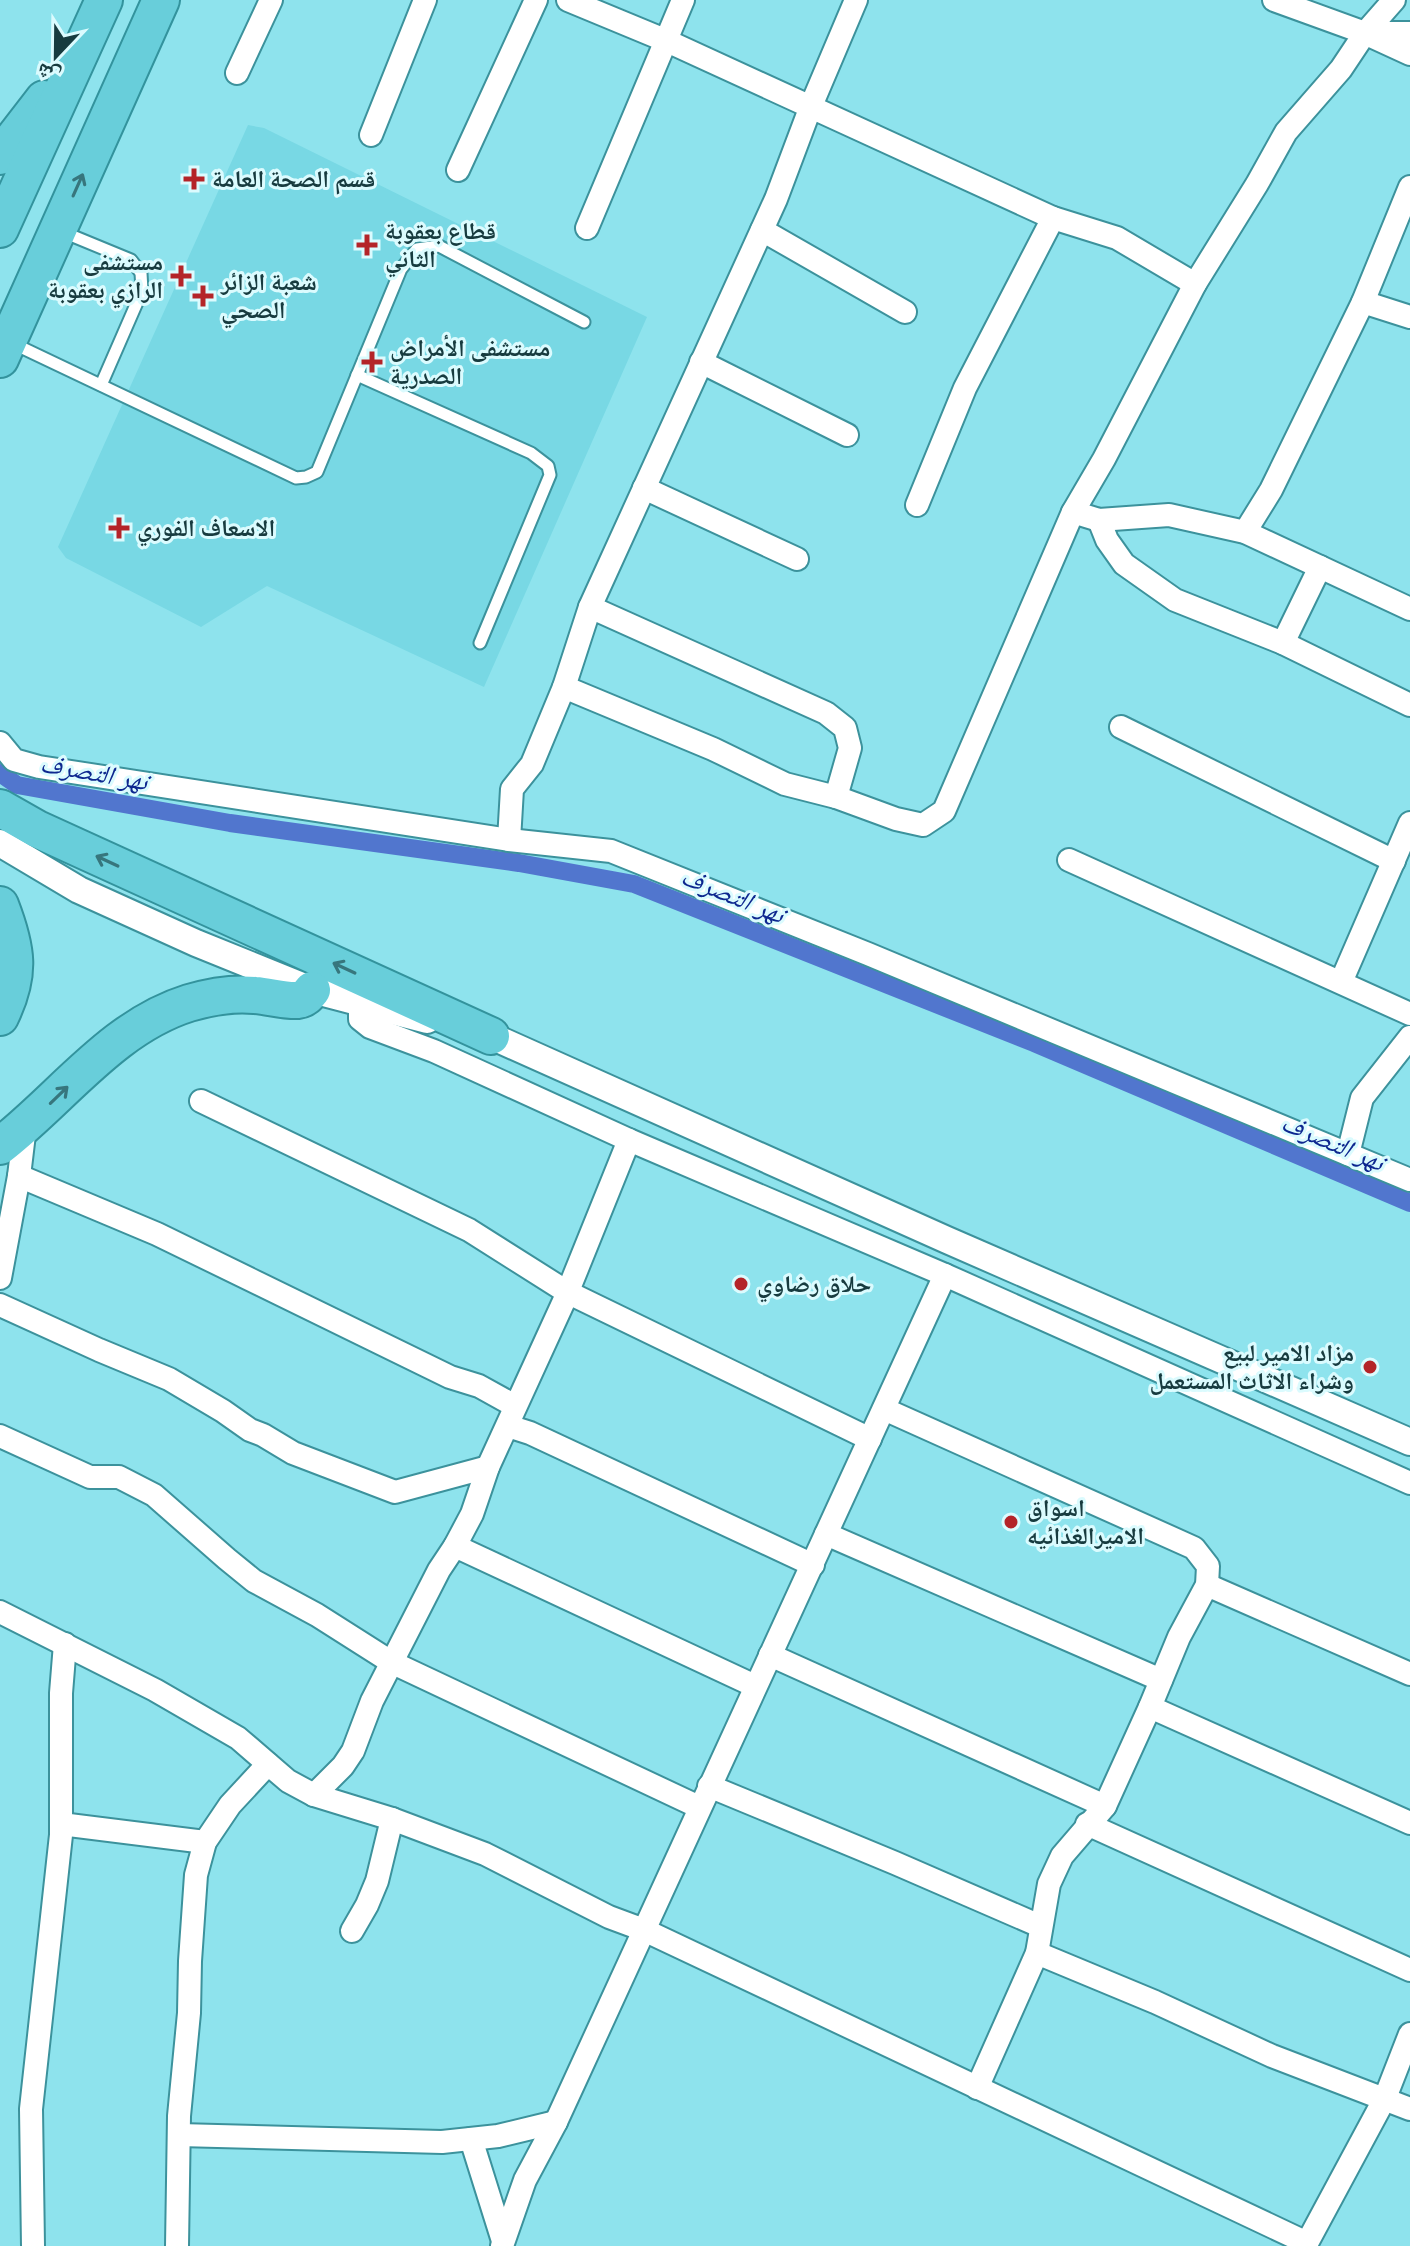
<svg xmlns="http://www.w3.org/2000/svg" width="1410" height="2246" viewBox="0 0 1410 2246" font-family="Inter,'Noto Naskh Arabic',sans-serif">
	<rect width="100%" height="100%" fill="#8ee3ed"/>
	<path fill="#78d8e4" d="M248 125 264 128 647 317 484 687 267 586 201 627 66 558 58 547Z"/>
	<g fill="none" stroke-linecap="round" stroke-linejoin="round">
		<path stroke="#5176ce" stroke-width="18" d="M0 773 17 785 230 823 519 863 634 884 1034 1043 1410 1203"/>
		<g stroke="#3c929c" stroke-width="15">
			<g id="service">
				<path d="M63 232 131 260 141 273 142 291 101 385"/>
				<path d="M12 343 296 478 306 477 317 472 401 269 417 249 439 246 584 322"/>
				<path d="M357 375 531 453 548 466 550 475 480 643"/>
			</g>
		</g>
		<g stroke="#3c929c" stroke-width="26">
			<g id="minor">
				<path d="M568 0 667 41 1053 218 1117 238 1195 284"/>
				<path d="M1274 0 1365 33H1410"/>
				<path d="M1394 0 1365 33 1341 69 1286 132 1257 184 1195 284 1104 459 1073 512 1099 520 1169 515 1245 532 1410 609"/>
				<path d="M1373 37 1410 54"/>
				<path d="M237 73 271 0"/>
				<path d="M371 135 425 0"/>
				<path d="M458 170 536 0"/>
				<path d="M587 228 683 0"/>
				<path d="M762 230 905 312"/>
				<path d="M1363 302 1410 187"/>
				<path d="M701 362 847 435"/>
				<path d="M644 488 797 559"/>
				<path d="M917 505 965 388 1053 218"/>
				<path d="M1099 520 1107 540 1124 564 1175 600 1283 643 1410 705"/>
				<path d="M1245 532 1271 490 1363 302 1410 317"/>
				<path d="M590 607 826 713 845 728 850 748 836 797"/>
				<path d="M1283 643 1320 567"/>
				<path d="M564 687 713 749 785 784 836 797 896 819 923 825 944 811 1073 512"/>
				<path d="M1121 727 1394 861"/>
				<path d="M0 743 14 760 39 767 509 840 512 789 532 764 564 687 590 607 776 199 811 106 856 0"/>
				<path d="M509 840 611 851 868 954 1410 1180"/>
				<path d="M1069 860 1410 1014"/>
				<path d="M1341 982 1410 823"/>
				<path d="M360 1003V1019L370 1027 434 1051 629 1140 945 1275 1410 1483"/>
				<path d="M201 1101 469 1230 567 1292 870 1439"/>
				<path d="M1348 1154 1362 1098 1410 1037"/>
				<path d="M19 1176 157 1234 450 1377 479 1386 515 1406"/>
				<path d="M0 1278 19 1176 25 1126"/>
				<path d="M0 1305 99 1350 169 1379 223 1411 250 1430 263 1435 293 1453 395 1492 488 1467"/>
				<path d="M884 1409 1194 1548 1208 1566 1207 1585 1179 1637 1150 1707 1105 1806 1062 1856 1049 1884 1037 1953 977 2088"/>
				<path d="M508 1426 530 1433 813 1565"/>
				<path d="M0 1436 90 1477H119L154 1495 227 1559 254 1581 317 1615 391 1662 699 1807"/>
				<path d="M826 1534 1161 1680"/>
				<path d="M455 1546 755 1686"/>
				<path d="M1207 1585 1410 1674"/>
				<path d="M0 1612 155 1690 238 1738 288 1781 314 1795 392 1819 485 1854 609 1917 644 1930 1307 2243"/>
				<path d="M770 1655 1105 1806"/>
				<path d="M1150 1707 1410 1823"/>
				<path d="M709 1786 895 1863 1040 1926"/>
				<path d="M314 1795 343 1766 353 1751 372 1701 439 1570 455 1546 472 1514 488 1467 564 1301 629 1140"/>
				<path d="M61 1824 205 1842"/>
				<path d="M1087 1824 1410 1970"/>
				<path d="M352 1931 367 1905 377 1881 392 1819"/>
				<path d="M1037 1953 1155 2002 1272 2056 1410 2109"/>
				<path d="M179 2135 442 2142 498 2136 556 2122"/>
				<path d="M471 2139 503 2241"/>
				<path d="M33 2246 31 2109 61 1835V1693L65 1644"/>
				<path d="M177 2246 179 2116 189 2013 190 1961 196 1875 205 1842 230 1805 268 1764"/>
				<path d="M502 2246 525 2180 556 2122 945 1275"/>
				<path d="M1302 2246 1307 2243 1385 2098 1410 2034"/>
			</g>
		</g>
		<g stroke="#3c929c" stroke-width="30">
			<g id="tertiary">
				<path d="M0 843 79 890 196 943 312 990 427 1020"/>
				<path d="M477 1032 491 1036 947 1240 1410 1442"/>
			</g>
		</g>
		<g stroke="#33939d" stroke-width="40">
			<g id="trunk">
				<path d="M0 156 44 99"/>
				<path d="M0 229 104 0"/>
				<path d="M0 359 161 0"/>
				<path d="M0 808 37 829 491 1036"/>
				<path d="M0 905C17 949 21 974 0 1017"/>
				<path d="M0 1146C62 1098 112 1027 189 1003 209 997 234 993 255 995 269 996 285 1001 298 1000 305 999 308 995 312 990"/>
			</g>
		</g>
		<use href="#service" stroke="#fff" stroke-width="11"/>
		<use href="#minor" stroke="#fff" stroke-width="22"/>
		<use href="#tertiary" stroke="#fff" stroke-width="26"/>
		<use href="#trunk" stroke="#68ceda" stroke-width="36"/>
	</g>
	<defs><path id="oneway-shaft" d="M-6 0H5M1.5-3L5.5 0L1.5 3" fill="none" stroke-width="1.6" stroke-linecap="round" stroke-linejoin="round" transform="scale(2)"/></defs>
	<g stroke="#37767d">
		<use href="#oneway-shaft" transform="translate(78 185) rotate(-66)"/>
		<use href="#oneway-shaft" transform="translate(107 861) rotate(-155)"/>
		<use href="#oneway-shaft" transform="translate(344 968) rotate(-155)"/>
		<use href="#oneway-shaft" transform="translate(59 1095) rotate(-44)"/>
	</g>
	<g fill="#b42428" stroke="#dbfbfe" stroke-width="3">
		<path d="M190 167h8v8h8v8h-8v8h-8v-8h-8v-8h8z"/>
		<path d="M363 233h8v8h8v8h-8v8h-8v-8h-8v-8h8z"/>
		<path d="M177 264h8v8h8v8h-8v8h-8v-8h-8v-8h8z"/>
		<path d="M199 284h8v8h8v8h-8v8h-8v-8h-8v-8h8z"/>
		<path d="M368 350h8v8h8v8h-8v8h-8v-8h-8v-8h8z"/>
		<path d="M115 516h8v8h8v8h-8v8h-8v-8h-8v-8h8z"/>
		<circle cx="741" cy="1284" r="8"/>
		<circle cx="1370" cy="1367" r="8"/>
		<circle cx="1011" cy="1522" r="8"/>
	</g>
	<g text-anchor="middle" stroke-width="6" stroke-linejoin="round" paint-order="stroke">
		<g font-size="24" font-weight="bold" fill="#173b3f" stroke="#dbfbfe" text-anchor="start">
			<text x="212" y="187">قسم الصحة العامة</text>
			<text x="385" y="239">قطاع بعقوبة<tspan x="385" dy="28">الثاني</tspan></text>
			<text x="163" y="270" text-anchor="end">مستشفى<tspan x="163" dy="28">الرازي بعقوبة</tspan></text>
			<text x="221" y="290">شعبة الزائر<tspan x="221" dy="28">الصحي</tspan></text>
			<text x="390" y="356">مستشفى الأمراض<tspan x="390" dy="28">الصدرية</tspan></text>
			<text x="137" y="536">الاسعاف الفوري</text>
			<text x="757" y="1292">حلاق رضاوي</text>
			<text x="1354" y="1361" text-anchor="end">مزاد الامير لبيع<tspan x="1354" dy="28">وشراء الاثاث المستعمل</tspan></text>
			<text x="1027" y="1516">اسواق<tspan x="1027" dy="28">الاميرالغذائيه</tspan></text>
		</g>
		<g font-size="26" font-style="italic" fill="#0d278f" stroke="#dbfbfe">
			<text transform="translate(94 772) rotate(10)" y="9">نهر التصرف</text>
			<text transform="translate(733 895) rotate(22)" y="9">نهر التصرف</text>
			<text transform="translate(1333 1142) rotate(23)" y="9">نهر التصرف</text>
		</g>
	</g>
	<g transform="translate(56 56) rotate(202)" stroke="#dbfbfe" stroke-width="6" paint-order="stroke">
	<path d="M0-6L14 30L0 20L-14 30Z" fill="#173b3f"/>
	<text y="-12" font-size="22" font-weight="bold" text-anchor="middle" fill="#173b3f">ش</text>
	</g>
</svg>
